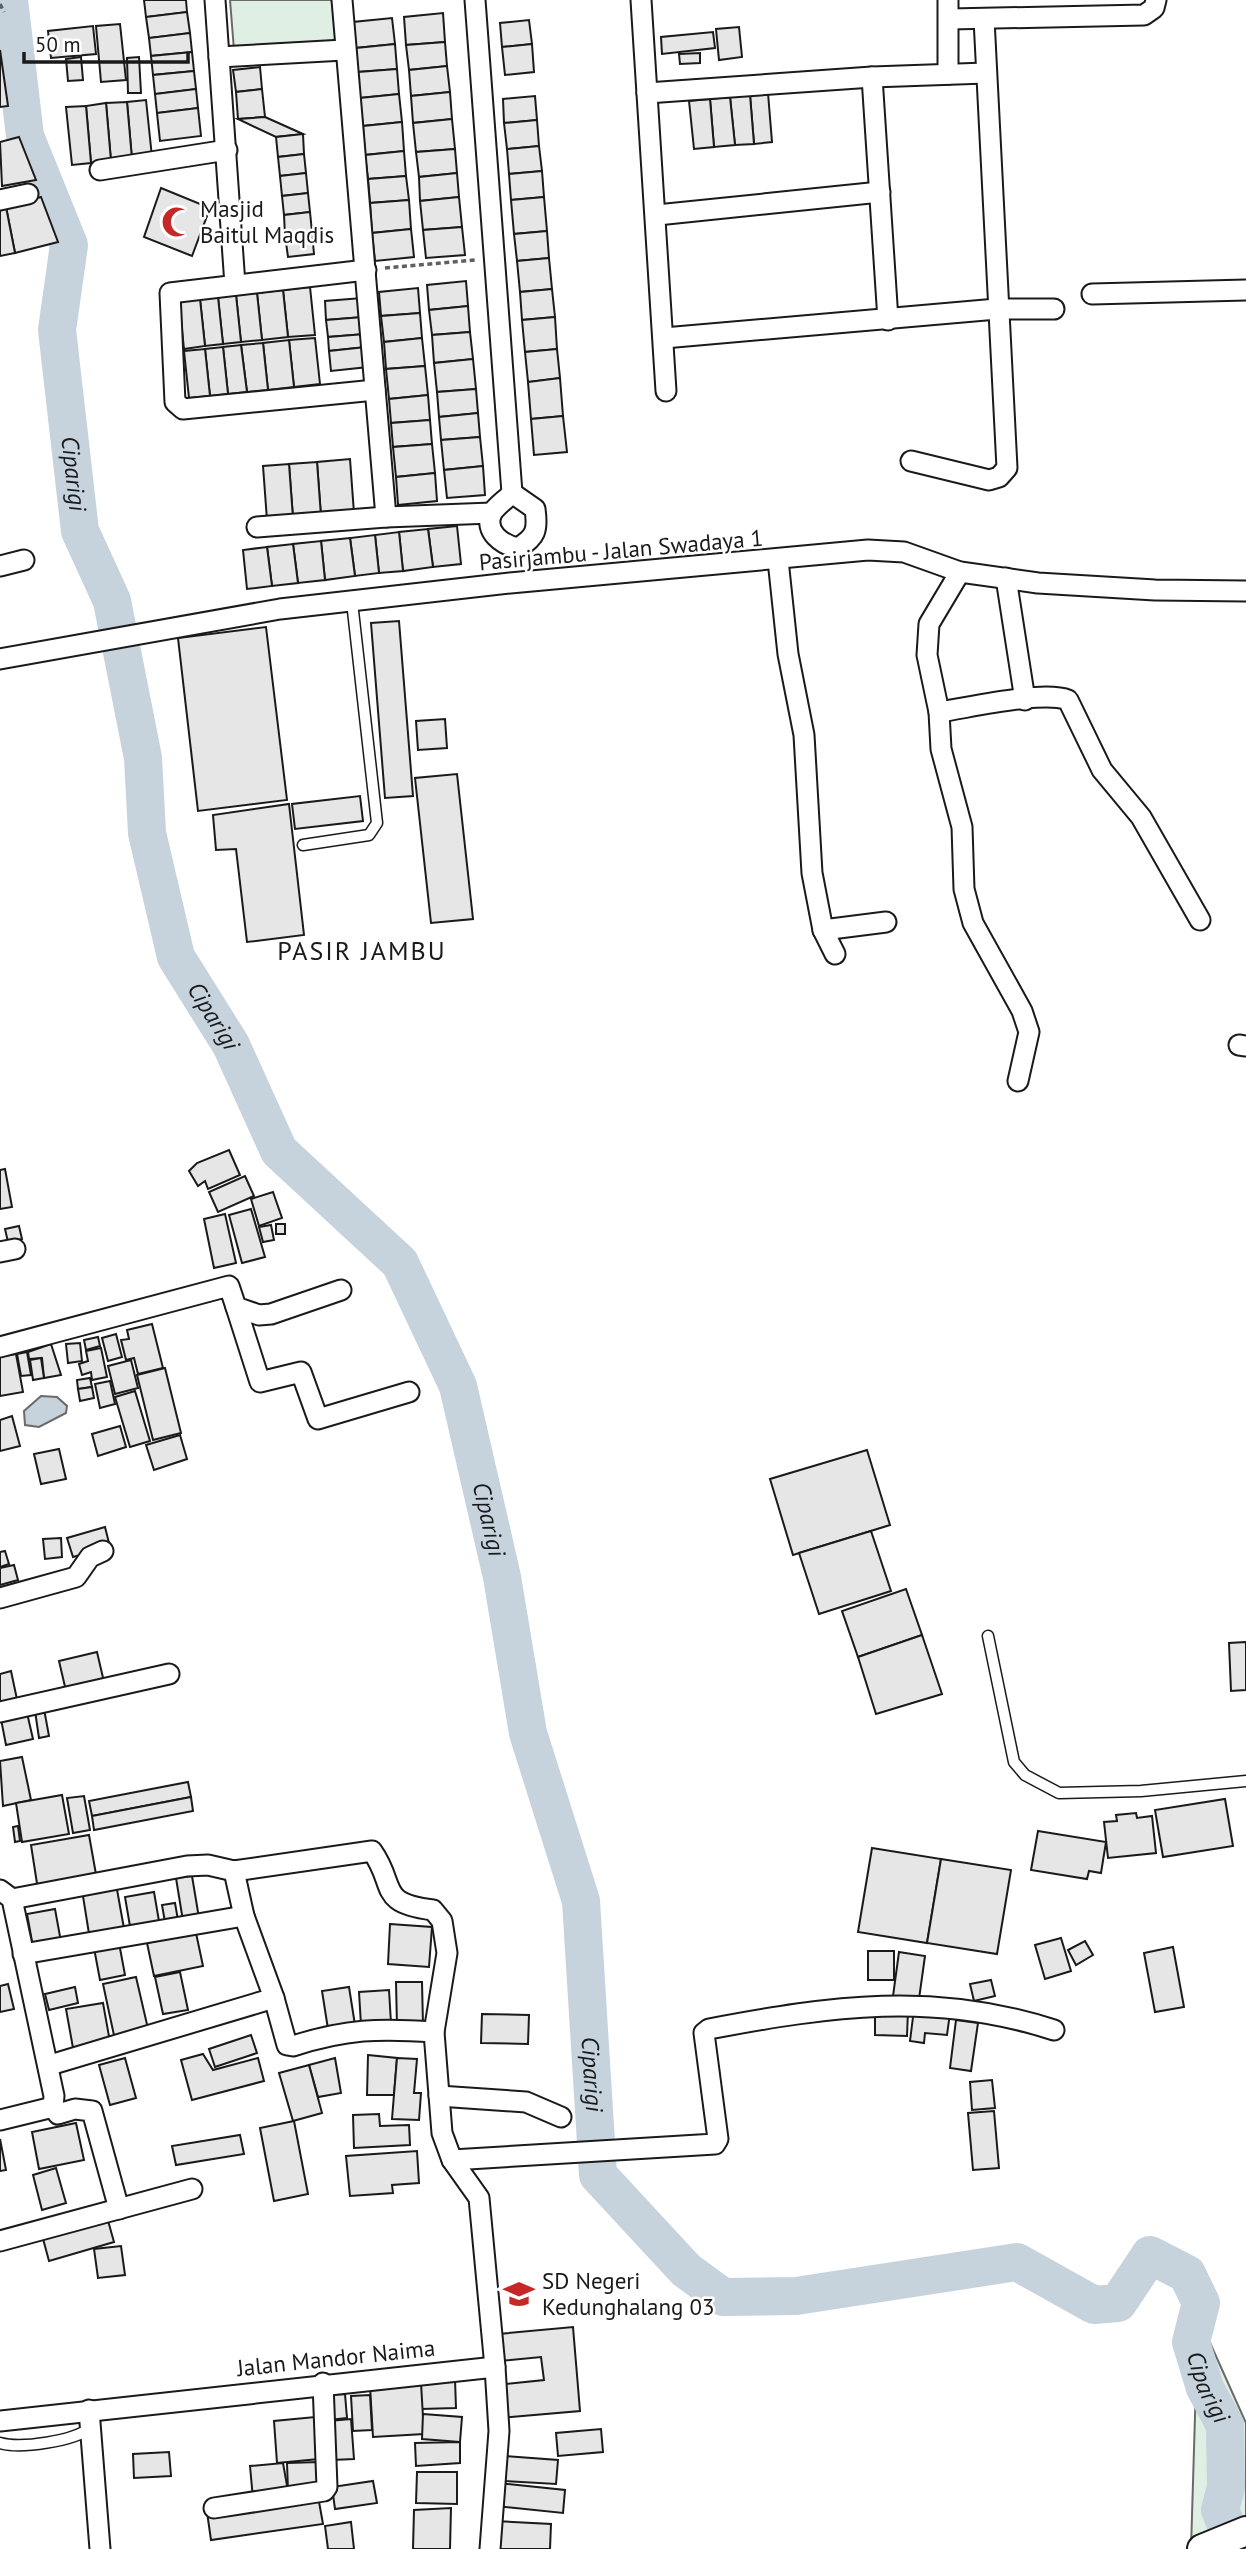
<svg xmlns="http://www.w3.org/2000/svg" width="1246" height="2549" viewBox="0 0 1246 2549" font-family="'PT Sans',sans-serif">
	<rect width="100%" height="100%" fill="#fff"/>
	<g fill="#e0efe3" stroke="#6a6a6a" stroke-width="2">
		<path d="M230 0H337L340 43 234 50Z"/>
		<path d="M1198 2316 1246 2423V2549H1191Z"/>
	</g>
	<path fill="#c6d2dc" stroke="#6a6a6a" stroke-width="2" d="M41 1396 57 1397 67 1406 66 1413 39 1427 25 1425 24 1411Z"/>
	<g fill="none" stroke-linecap="round" stroke-linejoin="round">
		<path stroke="#c6d2dc" stroke-width="38" id="s1" d="M9 0 25 136 69 245 57 330 80 531 112 601 143 758 147 833 176 957 231 1045 279 1151 400 1263 458 1386 502 1577 528 1733 581 1901 598 2175 686 2270 723 2297 796 2296 1017 2262 1094 2305 1118 2303 1150 2255 1187 2274 1201 2303 1191 2342 1205 2388 1225 2425 1226 2487 1220 2510 1236 2549"/>
	</g>
	<g fill="#e6e6e6" stroke="#1a1a1a" stroke-width="2">
		<path d="M144 0H186L187 12 146 17Z"/>
		<path d="M187 12 190 33 149 38 146 17Z"/>
		<path d="M443 13 445 42 406 45 404 17Z"/>
		<path d="M392 18 395 44 356 48 353 22Z"/>
		<path d="M529 20 532 44 502 47 500 23Z"/>
		<path d="M120 24 126 80 101 82 96 26Z"/>
		<path d="M93 26 96 54 51 58 48 31Z"/>
		<path d="M739 27 742 57 719 60 716 29Z"/>
		<path d="M713 32 715 48 662 54 661 37Z"/>
		<path d="M190 33 192 52 151 56 149 38Z"/>
		<path d="M445 42 447 66 409 70 406 45Z"/>
		<path d="M395 44 397 69 358 72 356 48Z"/>
		<path d="M532 44 534 72 505 75 502 47Z"/>
		<path d="M0 50 8 106 0 107Z"/>
		<path d="M192 52 194 71 153 75 151 56Z"/>
		<path d="M700 53V63L680 64 679 54Z"/>
		<path d="M81 57 83 80 68 81 66 59Z"/>
		<path d="M139 57 141 93H128L127 58Z"/>
		<path d="M447 66 450 92 411 96 409 70Z"/>
		<path d="M260 67 262 89 236 92 233 70Z"/>
		<path d="M397 69 399 94 360 98 358 72Z"/>
		<path d="M194 71 196 89 155 94 153 75Z"/>
		<path d="M196 89 198 108 157 113 155 94Z"/>
		<path d="M262 89 265 117 238 119 236 92Z"/>
		<path d="M450 92 452 119 413 123 411 96Z"/>
		<path d="M768 93 772 142 754 144 750 95Z"/>
		<path d="M399 94 402 122 363 126 360 98Z"/>
		<path d="M750 95 754 144 735 145 730 97Z"/>
		<path d="M535 96 537 120 504 123 503 99Z"/>
		<path d="M730 97 735 145 714 147 710 99Z"/>
		<path d="M710 99 714 147 694 149 689 101Z"/>
		<path d="M146 100 152 157 132 159 127 102Z"/>
		<path d="M127 102 132 159 111 161 106 103Z"/>
		<path d="M106 103 111 161 91 163 86 106Z"/>
		<path d="M86 106 91 163 72 165 66 107Z"/>
		<path d="M198 108 201 136 160 141 157 113Z"/>
		<path d="M265 117 303 134 276 137 238 119Z"/>
		<path d="M452 119 455 149 416 152 413 123Z"/>
		<path d="M537 120 539 146 507 149 504 123Z"/>
		<path d="M402 122 404 151 365 155 363 126Z"/>
		<path d="M303 134 304 154 278 157 276 137Z"/>
		<path d="M19 137 36 180 2 186 0 142Z"/>
		<path d="M539 146 542 171 509 174 507 149Z"/>
		<path d="M455 149 457 173 419 177 416 152Z"/>
		<path d="M404 151 406 176 368 179 365 155Z"/>
		<path d="M304 154 306 173 280 176 278 157Z"/>
		<path d="M542 171 544 197 511 200 509 174Z"/>
		<path d="M306 173 308 193 282 196 280 176Z"/>
		<path d="M457 173 459 197 420 201 419 177Z"/>
		<path d="M406 176 409 200 370 203 368 179Z"/>
		<path d="M161 188 210 208 192 256 144 237Z"/>
		<path d="M308 193 310 212 284 215 282 196Z"/>
		<path d="M41 197 58 242 15 253 6 207Z"/>
		<path d="M459 197 462 227 423 230 420 201Z"/>
		<path d="M544 197 547 231 514 234 511 200Z"/>
		<path d="M409 200 411 229 372 233 370 203Z"/>
		<path d="M6 207 15 253 0 256V208Z"/>
		<path d="M310 212 312 232 285 235 284 215Z"/>
		<path d="M462 227 465 255 426 258 423 230Z"/>
		<path d="M411 229 414 257 375 261 372 233Z"/>
		<path d="M547 231 549 258 517 261 514 234Z"/>
		<path d="M312 232 314 254 288 257 285 235Z"/>
		<path d="M549 258 552 289 520 292 517 261Z"/>
		<path d="M466 281 468 306 429 310 427 285Z"/>
		<path d="M310 287 315 335 288 337 283 290Z"/>
		<path d="M418 288 420 313 381 316 379 292Z"/>
		<path d="M552 289 555 317 522 320 520 292Z"/>
		<path d="M283 290 288 337 262 340 257 293Z"/>
		<path d="M257 293 262 340 241 342 236 295Z"/>
		<path d="M236 295 241 342 223 344 218 297Z"/>
		<path d="M218 297 223 344 205 346 200 299Z"/>
		<path d="M362 298 363 317 326 320 325 301Z"/>
		<path d="M200 299 205 346 184 349 179 301Z"/>
		<path d="M468 306 470 332 432 335 429 310Z"/>
		<path d="M420 313 422 338 384 342 381 316Z"/>
		<path d="M363 317 365 334 328 337 326 320Z"/>
		<path d="M555 317 557 349 525 352 522 320Z"/>
		<path d="M470 332 473 359 434 363 432 335Z"/>
		<path d="M365 334 366 347 329 351 328 337Z"/>
		<path d="M315 338 320 384 294 387 289 340Z"/>
		<path d="M422 338 425 366 386 369 384 342Z"/>
		<path d="M289 340 294 387 268 390 263 343Z"/>
		<path d="M263 343 268 390 247 392 241 345Z"/>
		<path d="M241 345 247 392 228 394 223 347Z"/>
		<path d="M223 347 228 394 210 396 205 349Z"/>
		<path d="M366 347 368 367 331 371 329 351Z"/>
		<path d="M205 349 210 396 189 398 184 351Z"/>
		<path d="M557 349 560 378 528 382 525 352Z"/>
		<path d="M473 359 476 389 437 392 434 363Z"/>
		<path d="M425 366 428 395 389 399 386 369Z"/>
		<path d="M560 378 563 416 531 419 528 382Z"/>
		<path d="M476 389 478 413 439 417 437 392Z"/>
		<path d="M428 395 430 420 391 423 389 399Z"/>
		<path d="M478 413 480 437 441 440 439 417Z"/>
		<path d="M563 416 567 452 534 455 531 419Z"/>
		<path d="M430 420 432 444 393 447 391 423Z"/>
		<path d="M480 437 483 466 444 470 441 440Z"/>
		<path d="M432 444 435 473 396 477 393 447Z"/>
		<path d="M350 459 354 513 321 516 317 462Z"/>
		<path d="M317 462 321 516 293 518 289 464Z"/>
		<path d="M289 464 293 518 267 520 263 466Z"/>
		<path d="M483 466 485 495 447 498 444 470Z"/>
		<path d="M435 473 437 501 398 505 396 477Z"/>
		<path d="M457 526 461 564 433 567 428 529Z"/>
		<path d="M428 529 433 567 403 571 399 532Z"/>
		<path d="M399 532 403 571 379 573 375 535Z"/>
		<path d="M375 535 379 573 355 576 350 538Z"/>
		<path d="M350 538 355 576 325 580 321 541Z"/>
		<path d="M321 541 325 580 298 583 293 544Z"/>
		<path d="M293 544 298 583 272 586 267 547Z"/>
		<path d="M267 547 272 586 247 589 243 550Z"/>
		<path d="M399 621 413 796 385 798 371 623Z"/>
		<path d="M266 627 287 800 198 811 178 638Z"/>
		<path d="M445 719 447 748 418 750 416 721Z"/>
		<path d="M457 774 473 919 431 923 415 778Z"/>
		<path d="M360 796 363 821 295 829 292 804Z"/>
		<path d="M289 804 304 935 247 942 236 849 216 850 213 815Z"/>
		<path d="M229 1150 240 1175 208 1189 205 1181 198 1186 189 1171 197 1163Z"/>
		<path d="M5 1169 12 1207 0 1209V1170Z"/>
		<path d="M245 1176 254 1196 218 1212 209 1192Z"/>
		<path d="M273 1192 282 1218 259 1226 251 1199Z"/>
		<path d="M251 1209 265 1257 242 1263 229 1215Z"/>
		<path d="M225 1214 236 1263 214 1268 204 1219Z"/>
		<rect x="276" y="1224" width="9" height="10"/>
		<path d="M271 1225 274 1240 263 1242 259 1227Z"/>
		<path d="M19 1226 22 1239 8 1242 5 1229Z"/>
		<path d="M152 1324 163 1368 138 1374 134 1358 126 1360 121 1340 129 1339 127 1330Z"/>
		<path d="M116 1334 122 1357 108 1361 102 1338Z"/>
		<path d="M98 1337 100 1346 86 1350 84 1340Z"/>
		<path d="M80 1343 82 1361 68 1363 66 1344Z"/>
		<path d="M51 1344 61 1375 44 1378 42 1358 29 1359 28 1352Z"/>
		<path d="M101 1348 107 1377 92 1380 91 1372 82 1375 79 1364 88 1361 86 1351Z"/>
		<path d="M27 1352 31 1375 21 1376 17 1354Z"/>
		<path d="M16 1354 23 1392 0 1396V1357Z"/>
		<path d="M41 1358 44 1378 33 1380 30 1360Z"/>
		<path d="M131 1360 138 1388 115 1394 108 1366Z"/>
		<path d="M165 1368 181 1433 153 1440 137 1375Z"/>
		<path d="M90 1378 92 1387 78 1389 77 1380Z"/>
		<path d="M110 1381 115 1404 100 1408 95 1384Z"/>
		<path d="M92 1387 94 1398 80 1401 78 1389Z"/>
		<path d="M135 1391 150 1441 130 1447 115 1397Z"/>
		<path d="M12 1416 20 1446 0 1451V1420Z"/>
		<path d="M120 1426 126 1447 98 1456 92 1434Z"/>
		<path d="M180 1435 187 1459 154 1470 146 1445Z"/>
		<path d="M59 1449 66 1479 41 1484 34 1454Z"/>
		<path d="M867 1450 890 1525 793 1555 770 1479Z"/>
		<path d="M105 1527 110 1547 73 1557 67 1538Z"/>
		<path d="M871 1531 891 1591 819 1614 799 1553Z"/>
		<path d="M61 1538 62 1557 45 1559 43 1539Z"/>
		<path d="M5 1551 9 1564 0 1567V1552Z"/>
		<path d="M14 1565 18 1580 0 1585V1568Z"/>
		<path d="M906 1589 922 1635 858 1657 842 1611Z"/>
		<path d="M922 1635 942 1694 876 1714 858 1657Z"/>
		<path d="M1246 1642V1690L1231 1691 1229 1643Z"/>
		<path d="M97 1652 104 1682 66 1691 59 1661Z"/>
		<path d="M11 1671 18 1704 0 1708V1674Z"/>
		<path d="M44 1709 49 1736 39 1738 35 1711Z"/>
		<path d="M27 1713 33 1739 6 1745 1 1719Z"/>
		<path d="M22 1757 31 1800 3 1806 0 1761Z"/>
		<path d="M188 1782 191 1797 92 1816 89 1801Z"/>
		<path d="M62 1795 69 1834 22 1842 16 1803Z"/>
		<path d="M84 1796 90 1830 73 1833 67 1798Z"/>
		<path d="M191 1797 193 1811 94 1830 92 1816Z"/>
		<path d="M1225 1799 1233 1846 1163 1857 1155 1810Z"/>
		<path d="M1136 1813 1137 1818 1152 1816 1156 1853 1108 1858 1104 1822 1117 1821 1116 1815Z"/>
		<path d="M18 1826 20 1841 15 1842 13 1827Z"/>
		<path d="M1038 1831 1106 1842 1101 1873 1089 1871 1087 1879 1031 1870Z"/>
		<path d="M89 1835 97 1880 38 1890 31 1845Z"/>
		<path d="M872 1848 941 1859 927 1943 858 1932Z"/>
		<path d="M941 1859 1011 1870 997 1954 927 1943Z"/>
		<path d="M192 1876 199 1918 183 1921 176 1878Z"/>
		<path d="M116 1884 125 1934 90 1940 82 1890Z"/>
		<path d="M154 1892 160 1927 131 1932 125 1897Z"/>
		<path d="M175 1903 178 1920 165 1922 162 1905Z"/>
		<path d="M55 1909 61 1942 33 1947 27 1914Z"/>
		<path d="M390 1924 432 1927 429 1967 388 1964Z"/>
		<path d="M196 1933 203 1966 154 1976 147 1943Z"/>
		<path d="M1061 1938 1071 1971 1045 1979 1035 1945Z"/>
		<path d="M1085 1941 1093 1955 1076 1965 1068 1950Z"/>
		<path d="M119 1943 125 1975 100 1980 94 1948Z"/>
		<path d="M1173 1947 1184 2007 1155 2012 1144 1953Z"/>
		<rect x="868" y="1951" width="26" height="29"/>
		<path d="M899 1952 925 1956 919 1999 893 1996Z"/>
		<path d="M180 1972 188 2010 163 2014 155 1977Z"/>
		<path d="M136 1977 149 2033 115 2040 103 1984Z"/>
		<path d="M991 1980 995 1996 974 2001 970 1984Z"/>
		<path d="M396 1982H422L423 2025 397 2026Z"/>
		<path d="M8 1984 14 2009 0 2012V1986Z"/>
		<path d="M75 1987 78 2003 49 2010 45 1994Z"/>
		<path d="M349 1987 355 2025 328 2029 322 1991Z"/>
		<path d="M389 1990 391 2023 361 2025 359 1992Z"/>
		<path d="M103 2003 110 2042 73 2048 66 2009Z"/>
		<path d="M914 2009 950 2013 947 2035 925 2033 924 2043 910 2041Z"/>
		<path d="M875 2010 908 2011 907 2036 875 2035Z"/>
		<path d="M482 2014 529 2015 528 2044 481 2043Z"/>
		<path d="M956 2020 978 2023 971 2071 950 2068Z"/>
		<path d="M251 2035 257 2053 215 2067 209 2049Z"/>
		<path d="M203 2054 213 2070 258 2058 264 2081 192 2100 181 2060Z"/>
		<path d="M368 2055 397 2058 394 2095H367Z"/>
		<path d="M125 2058 136 2098 110 2105 99 2065Z"/>
		<path d="M335 2058 341 2093 318 2097 309 2065Z"/>
		<path d="M397 2058 417 2059 414 2093H421L419 2120 392 2119Z"/>
		<path d="M309 2065 322 2113 293 2121 279 2073Z"/>
		<path d="M992 2080 995 2108 972 2110 970 2082Z"/>
		<path d="M994 2111 999 2168 973 2170 968 2113Z"/>
		<path d="M379 2114 380 2126 409 2125 410 2145 354 2148 353 2115Z"/>
		<path d="M294 2121 308 2194 274 2201 260 2128Z"/>
		<path d="M76 2123 84 2160 39 2169 32 2132Z"/>
		<path d="M240 2135 244 2154 176 2165 172 2146Z"/>
		<path d="M0 2139 6 2170 0 2171Z"/>
		<path d="M417 2151 419 2183 392 2185 393 2193 350 2196 346 2156Z"/>
		<path d="M56 2168 66 2203 42 2210 33 2175Z"/>
		<path d="M107 2217 114 2242 49 2261 42 2235Z"/>
		<path d="M121 2246 125 2275 98 2278 94 2249Z"/>
		<path d="M573 2327 580 2411 500 2418 497 2385 544 2380 541 2357 501 2361 498 2334Z"/>
		<path d="M420 2379H455L456 2408 421 2409Z"/>
		<path d="M421 2383 424 2434 373 2437 370 2386Z"/>
		<path d="M345 2394 347 2418 329 2420 327 2395Z"/>
		<path d="M370 2395 372 2430 353 2431 351 2396Z"/>
		<path d="M423 2414 462 2417 460 2442 422 2439Z"/>
		<path d="M315 2417 319 2459 277 2463 274 2421Z"/>
		<path d="M351 2419 354 2459 332 2460 329 2421Z"/>
		<path d="M601 2429 603 2452 558 2456 556 2433Z"/>
		<path d="M460 2442V2463L416 2466 415 2443Z"/>
		<path d="M169 2452 171 2476 134 2478 133 2454Z"/>
		<path d="M505 2456 558 2460 556 2484 504 2481Z"/>
		<path d="M319 2462 320 2490 288 2491 287 2463Z"/>
		<path d="M283 2463 288 2491 253 2499 250 2466Z"/>
		<path d="M417 2472H457V2504L416 2503Z"/>
		<path d="M373 2481 377 2503 335 2509 332 2487Z"/>
		<path d="M499 2483 565 2490 563 2513 496 2506Z"/>
		<path d="M318 2496 323 2524 211 2540 207 2512Z"/>
		<path d="M451 2508 450 2549H413L414 2510Z"/>
		<path d="M494 2521 551 2524 550 2549H492Z"/>
		<path d="M351 2522 354 2549H328L325 2526Z"/>
	</g>
	<g fill="none" stroke-linecap="round" stroke-linejoin="round">
		<g stroke="#1a1a1a" stroke-width="13">
			<g id="service">
				<path d="M303 845 369 835 377 823 352 602"/>
				<path d="M988 1636 1014 1762 1025 1775 1059 1793 1141 1791 1246 1781"/>
				<path d="M0 2443C21 2449 74 2441 90 2428"/>
			</g>
		</g>
		<g stroke="#1a1a1a" stroke-width="23">
			<g id="minor">
				<path d="M215 0 235 285"/>
				<path d="M342 0 386 517"/>
				<path d="M475 0 512 493"/>
				<path d="M641 0 666 391"/>
				<path d="M950 19 1144 15 1154 8 1156 0"/>
				<path d="M219 57 344 50"/>
				<path d="M948 74V0"/>
				<path d="M872 77 888 320"/>
				<path d="M647 93 872 77 986 73"/>
				<path d="M100 170 227 150"/>
				<path d="M0 200 28 194"/>
				<path d="M657 215 880 192"/>
				<path d="M366 270 170 293 175 402 183 409 375 390"/>
				<path d="M1092 294 1246 290"/>
				<path d="M664 338 997 309H1054"/>
				<path d="M911 461 989 480 999 477 1007 468 984 19"/>
				<path d="M512 493 535 509C538 530 536 537 518 548 503 545 483 532 492 513 496 506 507 499 512 493Z"/>
				<path d="M257 527 386 517 492 513"/>
				<path d="M778 560 788 654 804 735 812 873 823 930 835 954"/>
				<path d="M0 566 24 560"/>
				<path d="M960 572 929 624 927 655 939 712 941 749 962 827 964 889 973 923 1022 1011 1029 1032 1018 1081"/>
				<path d="M1006 578 1025 700"/>
				<path d="M0 659 280 609 510 583 868 550 904 552 960 572 1038 583 1155 590 1246 591"/>
				<path d="M939 712C968 708 1043 690 1068 700L1102 770 1141 817 1200 920"/>
				<path d="M823 930 886 922"/>
				<path d="M1239 1045 1246 1046"/>
				<path d="M0 1252 15 1249"/>
				<path d="M236 1307 260 1382 301 1372 318 1419 409 1392"/>
				<path d="M0 1347 229 1286 236 1307 259 1315 271 1314 341 1290"/>
				<path d="M0 1598 76 1577 90 1557 103 1551"/>
				<path d="M0 1712 169 1674"/>
				<path d="M0 1890 12 1899 54 2096 53 2107 0 2120"/>
				<path d="M12 1899 187 1866 208 1865 234 1871 372 1851C397 1886 376 1903 433 1910L442 1921 447 1953 434 2032 442 2133 452 2160 479 2198 495 2367 499 2431 490 2549"/>
				<path d="M23 1954 244 1916"/>
				<path d="M274 1998 287 2045 293 2046C346 2029 379 2028 434 2032"/>
				<path d="M50 2065 274 1998 244 1916 234 1871"/>
				<path d="M439 2096 526 2102 561 2117"/>
				<path d="M53 2107 58 2114 75 2109 92 2111 119 2209"/>
				<path d="M452 2160 715 2144 718 2139 704 2033 709 2029C831 2006 934 1991 1054 2030"/>
				<path d="M0 2241 192 2189"/>
				<path d="M89 2410 100 2549"/>
				<path d="M0 2421 495 2367"/>
				<path d="M214 2508 324 2491 327 2487 323 2383"/>
			</g>
		</g>
		<g stroke="#1a1a1a" stroke-width="32">
			<path id="secondary" d="M1202 2549 1246 2531"/>
		</g>
		<g stroke="#5f5f5f" stroke-width="3.5" stroke-dasharray="5 3.5" stroke-linecap="butt">
			<path d="M0 4 4 12"/>
			<path d="M385 268 475 260"/>
		</g>
		<use href="#service" stroke="#fff" stroke-width="10"/>
		<use href="#minor" stroke="#fff" stroke-width="19"/>
		<use href="#secondary" stroke="#fff" stroke-width="28"/>
	</g>
	<defs>
		<g id="mosque-bare" transform="scale(2.415)"><path d="M3.5-4.9A6 6 0 1 0 3.5 4.9A5 5 0 1 1 3.5-4.9Z" fill="#c62828" stroke="#fff" stroke-width="2.5" paint-order="stroke"/></g>
		<g id="school-bare" transform="scale(2.415)"><path d="M0-5L7-2L0 1L-7-2ZM-4 1L0 2.5L4 1V4Q0 6-4 4Z" fill="#c62828" stroke="#fff" stroke-width="2.5" paint-order="stroke"/></g>
	</defs>
	<g fill-rule="evenodd">
		<use href="#mosque-bare" x="177" y="222"/>
		<use href="#school-bare" x="519" y="2294"/>
	</g>
	<g text-anchor="middle" stroke-width="5" stroke-linejoin="round" paint-order="stroke">
		<g font-size="23" fill="#1a1a1a" stroke="#fff" text-anchor="start">
			<text x="200" y="217">Masjid<tspan x="200" dy="26">Baitul Maqdis</tspan></text>
			<text x="542" y="2289">SD Negeri<tspan x="542" dy="26">Kedunghalang 03</tspan></text>
		</g>
		<g font-size="23" fill="#1a1a1a" stroke="#fff">
			<text transform="translate(621 550) rotate(-5)" y="8">Pasirjambu - Jalan Swadaya 1</text>
			<text transform="translate(336 2358) rotate(-6)" y="8">Jalan Mandor Naima</text>
		</g>
		<g font-size="24" font-style="italic" fill="#1a1a1a" stroke="#fff">
			<text dy="8" stroke="none"><textPath href="#s1" startOffset="485">Ciparigi</textPath></text>
			<text dy="8" stroke="none"><textPath href="#s1" startOffset="1052">Ciparigi</textPath></text>
			<text dy="8" stroke="none"><textPath href="#s1" startOffset="1640">Ciparigi</textPath></text>
			<text dy="8" stroke="none"><textPath href="#s1" startOffset="2207">Ciparigi</textPath></text>
			<text dy="8" stroke="none"><textPath href="#s1" startOffset="3112">Ciparigi</textPath></text>
		</g>
		<g font-size="26" letter-spacing="2" fill="#1a1a1a" stroke="#fff">
			<text x="362" y="960">PASIR JAMBU</text>
		</g>
	</g>
	<path d="M24 52v10h164v-10" fill="none" stroke="#1a1a1a" stroke-width="3.5"/>
	<text x="35" y="52" font-size="21" fill="#1a1a1a" stroke="#ffffff" stroke-width="5" paint-order="stroke">50 m</text>
</svg>
